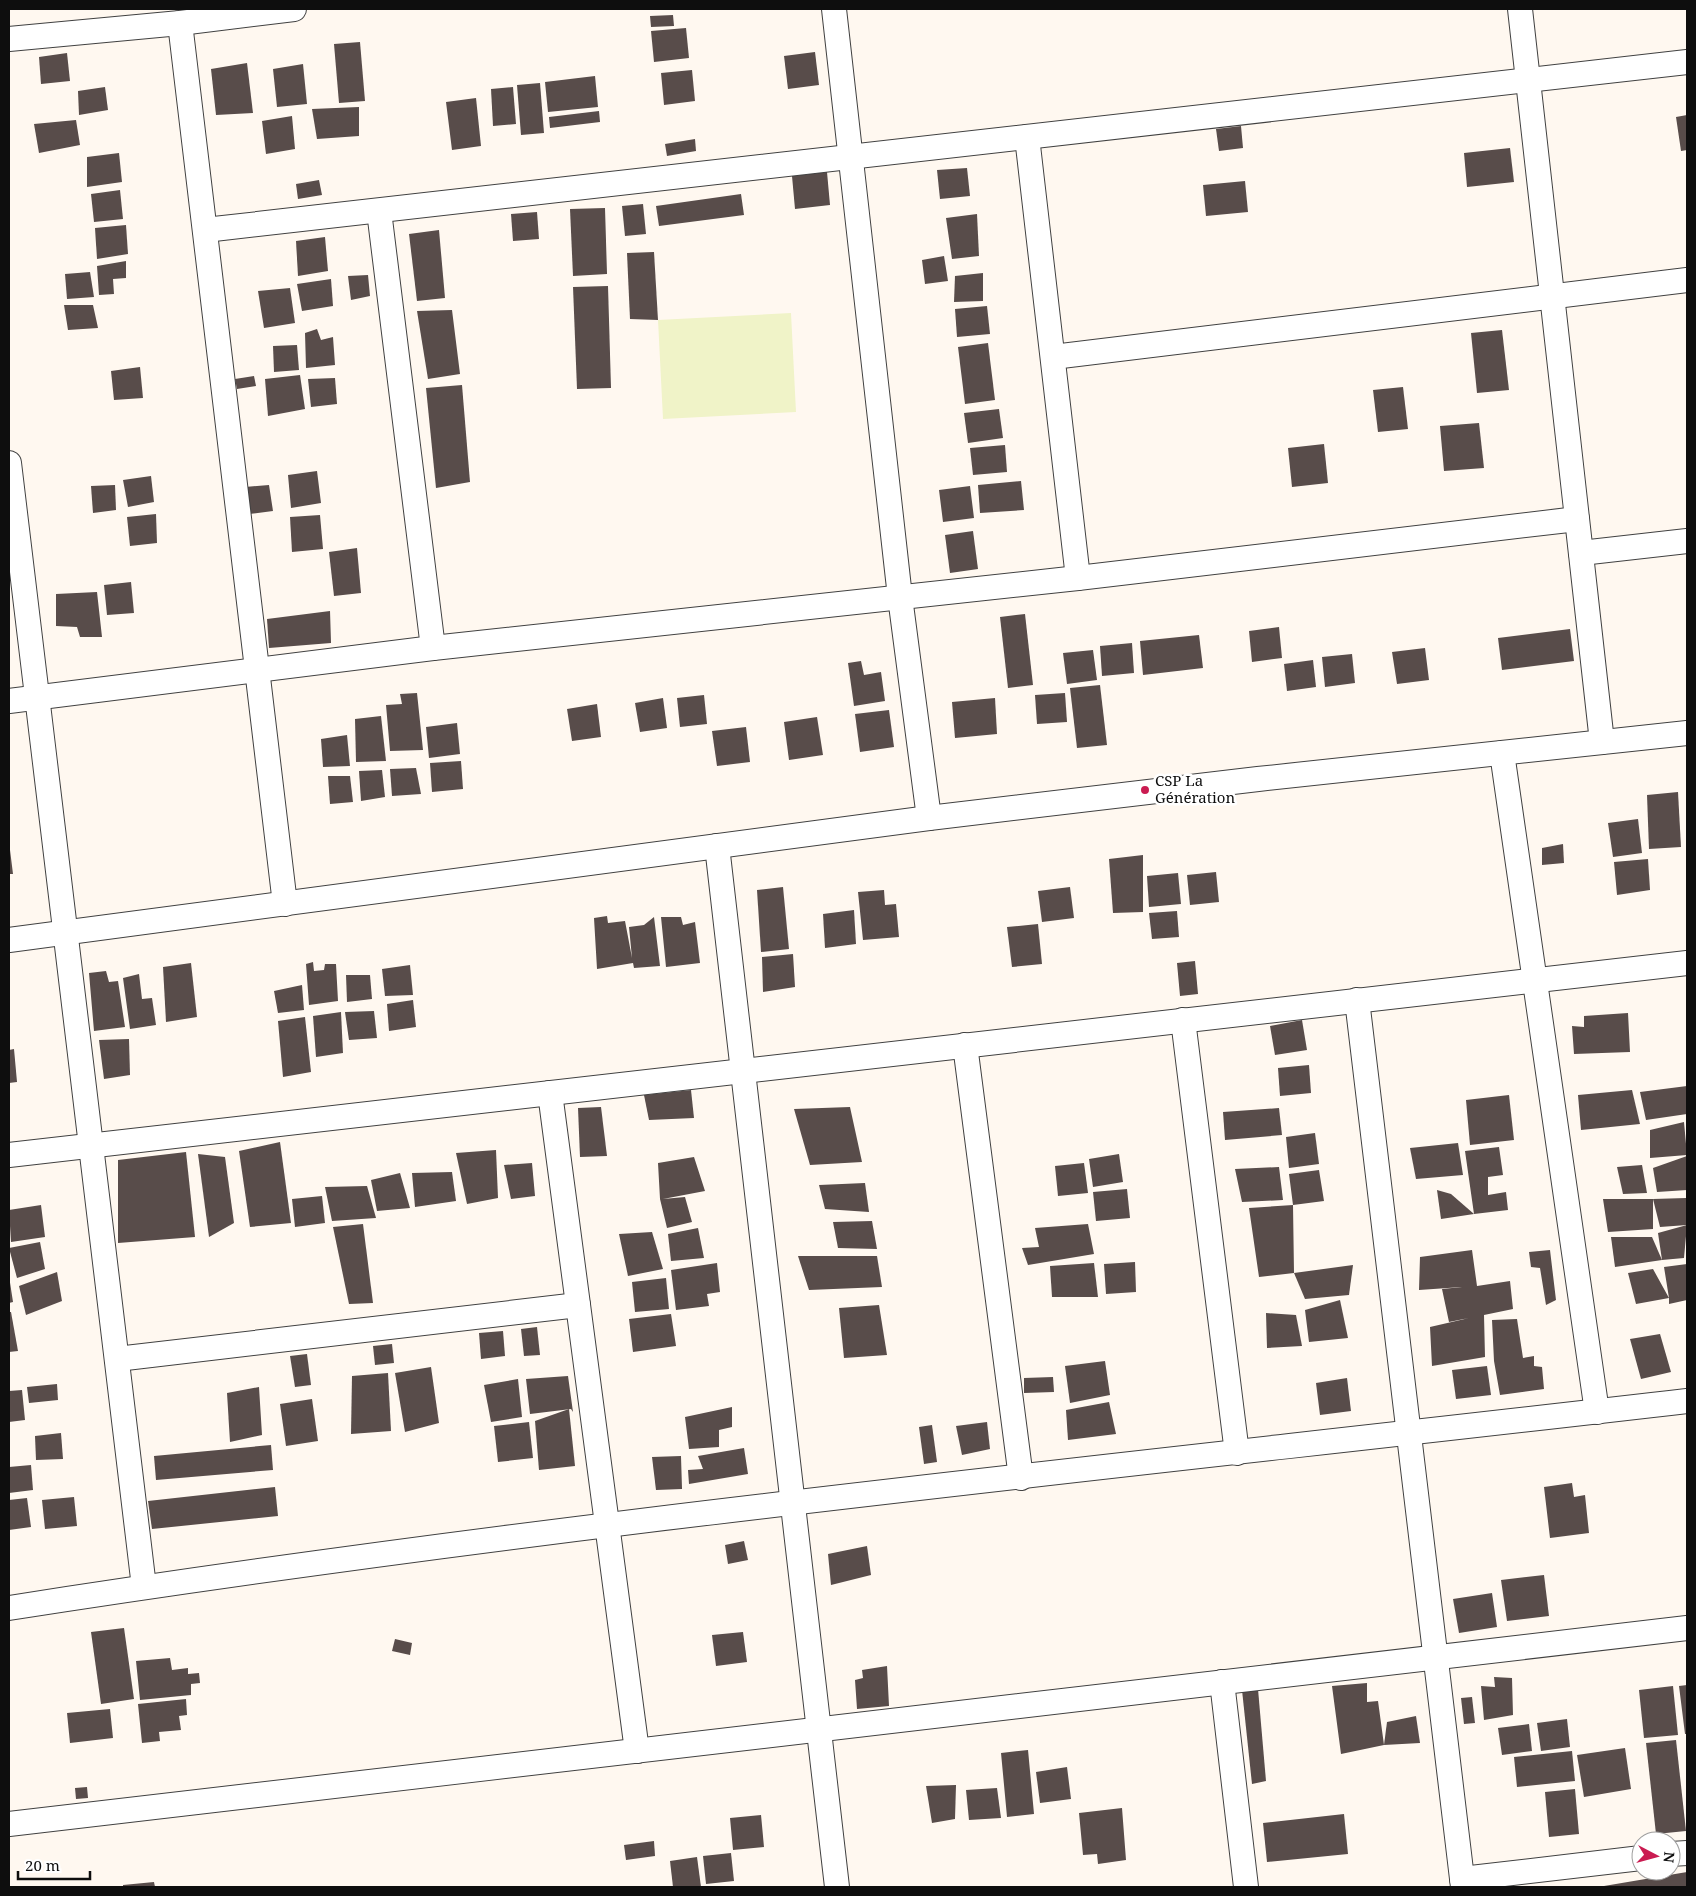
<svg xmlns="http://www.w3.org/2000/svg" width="1696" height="1896" viewBox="0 0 1696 1896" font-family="'Noto Serif',serif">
	<rect width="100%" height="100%" fill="#fff8f0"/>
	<path fill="#f0f3c8" d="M791 313 796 412 663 419 658 320Z"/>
	<g fill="#584c4a">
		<path d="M673 15 674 26 651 27 650 16Z"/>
		<path d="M686 28 689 58 654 62 651 31Z"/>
		<path d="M360 42 365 101 339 103 334 44Z"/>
		<path d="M815 52 819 85 788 89 784 56Z"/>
		<path d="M67 53 70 81 41 84 39 57Z"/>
		<path d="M247 63 253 113 216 115 211 69Z"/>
		<path d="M303 64 307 104 277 107 273 69Z"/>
		<path d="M692 70 695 101 664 105 661 73Z"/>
		<path d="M595 76 598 107 548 112 545 82Z"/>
		<path d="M540 83 544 133 521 135 517 85Z"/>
		<path d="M105 87 108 110 79 115 78 91Z"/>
		<path d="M513 87 516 124 493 126 491 89Z"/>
		<path d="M476 98 481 146 452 150 446 102Z"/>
		<path d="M359 107V136L317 139 312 109Z"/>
		<path d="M599 111 600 122 550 128 549 117Z"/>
		<path d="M1687 115V150L1681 151 1676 117Z"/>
		<path d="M292 116 295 149 266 154 262 121Z"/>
		<path d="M76 120 80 145 39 153 34 124Z"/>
		<path d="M1241 126 1243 148 1219 151 1216 129Z"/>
		<path d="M695 139 696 151 667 156 665 144Z"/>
		<path d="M1510 148 1514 182 1467 187 1464 153Z"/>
		<path d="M119 153 122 182 87 187V157Z"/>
		<path d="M967 168 970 196 940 199 937 170Z"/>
		<path d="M827 172 830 205 795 209 792 176Z"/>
		<path d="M319 180 322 195 298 199 296 184Z"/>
		<path d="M1245 181 1248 212 1206 216 1203 185Z"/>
		<path d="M120 190 123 219 94 222 91 194Z"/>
		<path d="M741 194 744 215 659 226 656 206Z"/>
		<path d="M643 204 646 234 625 236 622 206Z"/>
		<path d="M605 208 607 274 573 276 570 209Z"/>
		<path d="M537 212 539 239 513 241 511 214Z"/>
		<path d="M977 214 979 256 952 259 946 218Z"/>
		<path d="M126 225 128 254 97 259 95 228Z"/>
		<path d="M439 230 445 298 417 301 409 234Z"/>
		<path d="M325 237 328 271 298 276 296 241Z"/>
		<path d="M654 252 658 320 630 319 627 253Z"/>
		<path d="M944 256 948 281 925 284 922 260Z"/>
		<path d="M126 261V278L113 279 114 294 99 295 97 266Z"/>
		<path d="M90 272 94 297 67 299 65 274Z"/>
		<path d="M983 273V301L954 302 955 276Z"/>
		<path d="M368 275 370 296 351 300 348 276Z"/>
		<path d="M331 279 333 306 302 311 297 284Z"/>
		<path d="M608 286 611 388 577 389 573 287Z"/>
		<path d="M290 288 295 323 264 328 258 291Z"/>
		<path d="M64 305H93L98 328 68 330Z"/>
		<path d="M987 306 990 334 957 337 955 309Z"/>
		<path d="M452 310 460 374 428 379 417 311Z"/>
		<path d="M317 329 321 340 333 337 335 365 306 368 305 333Z"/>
		<path d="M1502 330 1509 390 1477 393 1471 333Z"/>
		<path d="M988 343 995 400 965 404 958 347Z"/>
		<path d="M297 345 299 370 274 372 273 346Z"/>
		<path d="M140 367 143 398 114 400 111 371Z"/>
		<path d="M300 375 305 409 268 416 265 379Z"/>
		<path d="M254 376 256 386 237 389 235 379Z"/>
		<path d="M335 378 337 404 311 407 308 379Z"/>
		<path d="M462 385 470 482 436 488 426 388Z"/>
		<path d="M1403 387 1408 429 1378 432 1373 390Z"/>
		<path d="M999 409 1003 438 968 443 964 413Z"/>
		<path d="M1479 423 1484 468 1444 471 1440 426Z"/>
		<path d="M1324 444 1328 483 1292 487 1288 448Z"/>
		<path d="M1005 445 1007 472 973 475 970 448Z"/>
		<path d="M317 471 321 503 291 508 288 475Z"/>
		<path d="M151 476 154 502 128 507 123 480Z"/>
		<path d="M1021 481 1024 510 980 513 978 485Z"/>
		<path d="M115 485 116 510 93 513 91 486Z"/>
		<path d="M269 485 273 511 249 514 245 487Z"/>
		<path d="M970 486 974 518 943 522 939 490Z"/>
		<path d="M156 514 157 543 130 546 127 517Z"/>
		<path d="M320 515 323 549 292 552 290 517Z"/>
		<path d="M973 531 978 569 950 573 945 535Z"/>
		<path d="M357 548 361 593 334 596 329 552Z"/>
		<path d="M131 582 134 613 107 615 104 585Z"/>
		<path d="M97 592 102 637H80L77 627 56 626V594Z"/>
		<path d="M330 611 331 643 269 648 267 619Z"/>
		<path d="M1025 614 1033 685 1008 688 1000 617Z"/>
		<path d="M1279 627 1282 658 1252 662 1249 631Z"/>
		<path d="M1570 629 1574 661 1502 670 1498 638Z"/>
		<path d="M1199 635 1203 668 1143 675 1140 641Z"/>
		<path d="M1132 643 1134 673 1102 676 1100 646Z"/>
		<path d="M1425 648 1429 680 1397 684 1392 652Z"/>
		<path d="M1093 650 1097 680 1067 684 1063 653Z"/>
		<path d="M1352 654 1355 683 1325 687 1322 657Z"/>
		<path d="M1313 660 1316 687 1287 691 1284 664Z"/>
		<path d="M861 661 864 675 881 672 885 701 854 706 848 663Z"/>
		<path d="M1100 685 1107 745 1077 748 1070 688Z"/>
		<path d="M417 693 423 750 390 751 386 705 402 704 400 694Z"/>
		<path d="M1065 693 1067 722 1037 724 1035 695Z"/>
		<path d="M704 695 707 724 680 727 677 698Z"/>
		<path d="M663 698 667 728 640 732 635 703Z"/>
		<path d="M995 698 997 734 955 738 952 702Z"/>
		<path d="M597 704 601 737 572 741 567 709Z"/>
		<path d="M889 710 894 747 860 752 855 714Z"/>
		<path d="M381 716 386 761 356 762 355 719Z"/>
		<path d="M817 717 823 755 789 760 784 722Z"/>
		<path d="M457 723 460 754 429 758 426 727Z"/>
		<path d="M746 727 750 762 717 766 712 731Z"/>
		<path d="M347 735 350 766 323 767 321 739Z"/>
		<path d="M461 761 463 789 432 792 430 763Z"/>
		<path d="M416 768 421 794 392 796 390 769Z"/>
		<path d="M382 770 385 797 361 801 359 771Z"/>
		<path d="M328 776H350L353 802 330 804Z"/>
		<path d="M1678 792 1681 847 1649 849 1647 795Z"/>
		<path d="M1638 819 1642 853 1613 857 1608 823Z"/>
		<path d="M9 842 13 874H9Z"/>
		<path d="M1563 844 1564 863 1542 865V848Z"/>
		<path d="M1143 855V912L1113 913 1109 859Z"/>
		<path d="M1648 859 1650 890 1617 895 1614 862Z"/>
		<path d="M1216 872 1219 902 1190 905 1187 875Z"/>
		<path d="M1178 873 1181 904 1149 907 1147 876Z"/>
		<path d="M783 887 789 949 761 952 757 890Z"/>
		<path d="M1070 887 1074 918 1042 922 1038 891Z"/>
		<path d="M884 890 885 905 896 904 899 937 863 940 858 892Z"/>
		<path d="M854 910 856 944 825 948 823 914Z"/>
		<path d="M1177 911 1179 937 1152 939 1149 913Z"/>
		<path d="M607 916 608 923 625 921 632 958 629 927 644 925 654 917 660 966 634 968 633 963 597 969 594 918Z"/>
		<path d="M661 917H681L683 925 695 922 700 963 666 967Z"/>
		<path d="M1038 924 1042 964 1012 967 1007 927Z"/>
		<path d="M793 954 795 987 763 992 762 957Z"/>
		<path d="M1195 961 1198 994 1180 996 1177 963Z"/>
		<path d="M313 962 314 971 324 970 325 964H336L338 1001 309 1005 306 964Z"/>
		<path d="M191 963 197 1017 166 1022 163 967Z"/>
		<path d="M410 965 413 995 385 996 382 969Z"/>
		<path d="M106 971 109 982 118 981 125 1027 94 1031 89 973Z"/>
		<path d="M139 974 142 999 152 998 156 1025 130 1029 123 978Z"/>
		<path d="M346 975H370L372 999 347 1002Z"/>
		<path d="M302 985 304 1010 278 1013 274 991Z"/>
		<path d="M413 1000 416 1027 389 1031 387 1004Z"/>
		<path d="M374 1011 377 1038 349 1040 345 1012Z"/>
		<path d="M341 1012 343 1053 316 1057 313 1016Z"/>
		<path d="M1628 1013 1630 1052 1574 1054 1572 1026 1584 1027V1016Z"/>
		<path d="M305 1017 311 1072 283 1077 278 1021Z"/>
		<path d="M1302 1020 1307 1050 1275 1055 1270 1026Z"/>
		<path d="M129 1039 130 1075 104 1079 99 1040Z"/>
		<path d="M14 1049 17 1082 9 1083V1050Z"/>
		<path d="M1309 1065 1311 1093 1280 1096 1278 1068Z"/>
		<path d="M1687 1086V1114L1646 1120 1640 1092Z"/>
		<path d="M691 1090 694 1118 649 1120 644 1095Z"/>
		<path d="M1632 1090 1640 1124 1581 1130 1578 1095Z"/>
		<path d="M1509 1095 1514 1140 1470 1145 1466 1100Z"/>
		<path d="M601 1107 607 1156 580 1157 578 1108Z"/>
		<path d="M850 1107 862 1162 810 1165 794 1109Z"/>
		<path d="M1279 1108 1282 1135 1225 1140 1223 1112Z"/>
		<path d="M1684 1122 1687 1155 1650 1158V1130Z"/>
		<path d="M1315 1133 1319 1164 1289 1168 1286 1137Z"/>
		<path d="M280 1142 291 1223 250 1227 239 1151Z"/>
		<path d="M1458 1143 1463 1175 1416 1179 1410 1148Z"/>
		<path d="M1499 1147 1503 1175 1488 1177V1195L1506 1192 1508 1210 1474 1214 1465 1151Z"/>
		<path d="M496 1150 498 1198 467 1204 456 1153Z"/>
		<path d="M186 1152 195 1237 118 1243V1160Z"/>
		<path d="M198 1154 225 1157 234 1223 209 1237Z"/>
		<path d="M1119 1154 1123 1182 1093 1187 1089 1159Z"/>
		<path d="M1687 1156V1190L1657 1192 1653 1168Z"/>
		<path d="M694 1157 705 1191 663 1199 685 1197 692 1222 667 1228 660 1199 658 1163Z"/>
		<path d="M532 1163 535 1196 511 1199 504 1165Z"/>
		<path d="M1084 1163 1088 1193 1058 1196 1055 1166Z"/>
		<path d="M1642 1165 1647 1193 1623 1194 1617 1167Z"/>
		<path d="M1279 1167 1283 1200 1242 1202 1235 1169Z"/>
		<path d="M1319 1170 1324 1201 1293 1205 1294 1273 1259 1277 1249 1208 1293 1205 1289 1174Z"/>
		<path d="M452 1172 456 1201 415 1207 412 1173Z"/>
		<path d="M400 1173 410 1208 377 1211 371 1180Z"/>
		<path d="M865 1183 869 1212 825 1209 819 1185Z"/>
		<path d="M367 1186 376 1218 332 1221 325 1187Z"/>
		<path d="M1127 1189 1130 1218 1096 1221 1093 1192Z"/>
		<path d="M1437 1190 1451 1194 1474 1214 1441 1219Z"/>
		<path d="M322 1196 325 1223 295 1227 292 1199Z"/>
		<path d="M1686 1198 1687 1225 1660 1227 1653 1199Z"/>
		<path d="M1603 1199H1653V1229L1608 1232Z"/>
		<path d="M41 1205 45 1237 11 1242 9 1210Z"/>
		<path d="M872 1221 877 1249 838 1248 833 1222Z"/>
		<path d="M363 1224 373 1303 349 1304 333 1227Z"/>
		<path d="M1088 1224 1094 1254 1028 1265 1022 1248 1039 1247 1035 1228Z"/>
		<path d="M1687 1225 1684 1258 1662 1260 1658 1233Z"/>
		<path d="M698 1228 704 1258 671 1261 668 1234Z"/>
		<path d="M652 1232 663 1269 628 1276 619 1234Z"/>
		<path d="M1611 1237H1652L1662 1260 1615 1267Z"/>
		<path d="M40 1242 45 1269 17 1278 9 1248Z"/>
		<path d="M1472 1250 1477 1286 1510 1281 1513 1309 1484 1315 1485 1357 1432 1366 1430 1327 1469 1318 1449 1322 1442 1289 1462 1287 1419 1290 1420 1257Z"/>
		<path d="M1550 1250 1556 1300 1546 1305 1540 1268 1531 1267 1529 1252Z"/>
		<path d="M798 1256H877L882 1287 809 1290Z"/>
		<path d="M1135 1262 1136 1292 1106 1294 1104 1264Z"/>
		<path d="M717 1263 720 1292 707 1294 709 1306 676 1310 671 1270Z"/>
		<path d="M1094 1263 1098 1297H1052L1050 1266Z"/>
		<path d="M1687 1264V1300L1669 1304V1298L1636 1304 1628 1273 1653 1269 1669 1298 1664 1267Z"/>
		<path d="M1353 1265 1349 1295 1305 1299 1294 1273Z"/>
		<path d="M57 1272 62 1301 26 1315 19 1286Z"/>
		<path d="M9 1276 13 1302 9 1303Z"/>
		<path d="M666 1278 669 1309 635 1312 632 1282Z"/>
		<path d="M1340 1300 1348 1338 1309 1342 1305 1310Z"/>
		<path d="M879 1305 887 1355 844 1358 839 1308Z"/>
		<path d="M9 1312H11L18 1351 9 1352Z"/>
		<path d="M1266 1313 1296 1315 1302 1346 1267 1348Z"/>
		<path d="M671 1314 676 1346 633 1352 629 1319Z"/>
		<path d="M1517 1319 1523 1358 1534 1356V1366L1542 1367 1544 1389 1500 1395 1494 1361 1492 1320Z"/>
		<path d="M537 1327 540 1355 524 1356 521 1329Z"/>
		<path d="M503 1331 505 1356 481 1359 479 1333Z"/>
		<path d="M1660 1334 1671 1372 1641 1379 1630 1339Z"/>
		<path d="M392 1344 394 1363 375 1365 373 1346Z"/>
		<path d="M307 1354 311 1385 295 1387 290 1356Z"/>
		<path d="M1105 1361 1110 1395 1070 1403 1065 1366Z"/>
		<path d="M1487 1366 1491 1395 1456 1399 1452 1370Z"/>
		<path d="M431 1367 439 1423 405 1432 395 1373Z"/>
		<path d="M388 1373 391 1431 351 1434 352 1376Z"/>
		<path d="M568 1376 573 1412 571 1409 530 1414 526 1379Z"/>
		<path d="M1053 1377 1054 1392 1024 1393V1378Z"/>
		<path d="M1347 1378 1351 1411 1320 1415 1316 1383Z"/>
		<path d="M518 1379 522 1417 491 1422 484 1385Z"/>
		<path d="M57 1384 58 1400 29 1403 27 1387Z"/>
		<path d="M259 1387 262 1435 230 1442 227 1393Z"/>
		<path d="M22 1390 25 1420 9 1422V1391Z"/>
		<path d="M312 1399 318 1441 286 1446 280 1404Z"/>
		<path d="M1109 1402 1116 1434 1068 1440 1066 1410Z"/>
		<path d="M732 1407V1427L719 1430V1447L689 1449 685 1417Z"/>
		<path d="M569 1409 575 1466 539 1470 535 1421Z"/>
		<path d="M529 1422 533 1458 498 1462 494 1426Z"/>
		<path d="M987 1422 990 1449 962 1455 956 1426Z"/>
		<path d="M932 1425 937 1462 924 1464 919 1427Z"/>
		<path d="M61 1433 63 1459 36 1460 35 1436Z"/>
		<path d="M271 1445 273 1470 156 1480 154 1456Z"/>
		<path d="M744 1448 748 1474 689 1484 688 1470 703 1469 698 1456Z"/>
		<path d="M681 1456 682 1489 656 1490 652 1457Z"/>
		<path d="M31 1465 33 1490 9 1493V1467Z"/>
		<path d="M1572 1483 1574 1497 1585 1495 1589 1533 1550 1538 1544 1487Z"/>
		<path d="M275 1487 278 1516 152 1529 148 1501Z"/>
		<path d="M74 1497 77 1526 45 1529 42 1500Z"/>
		<path d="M27 1498 31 1527 9 1530V1500Z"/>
		<path d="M744 1541 748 1560 728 1564 725 1545Z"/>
		<path d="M867 1546 871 1575 831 1585 828 1554Z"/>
		<path d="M1544 1575 1549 1616 1507 1621 1501 1580Z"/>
		<path d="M1492 1593 1497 1627 1459 1633 1453 1599Z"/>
		<path d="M124 1628 134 1699 101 1704 91 1632Z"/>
		<path d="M743 1632 747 1662 716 1666 712 1635Z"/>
		<path d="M395 1639 412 1643 410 1655 392 1651Z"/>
		<path d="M170 1658 172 1670 188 1668V1674L199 1673 200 1683 191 1684V1695L140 1700 136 1661Z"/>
		<path d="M887 1666 889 1706 857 1709 855 1680 863 1678 862 1670Z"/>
		<path d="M1494 1677 1512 1678 1513 1715 1484 1720 1481 1686 1495 1687Z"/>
		<path d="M1367 1683V1702L1378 1701 1384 1745 1341 1754 1332 1686Z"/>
		<path d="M1687 1685V1734H1685L1679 1686Z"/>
		<path d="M1673 1686 1678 1735 1644 1738 1639 1690Z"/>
		<path d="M1258 1689 1266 1781 1252 1784 1242 1690Z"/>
		<path d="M1472 1697 1475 1723 1464 1724 1461 1698Z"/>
		<path d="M186 1699 187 1715 179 1716 181 1730 159 1732 160 1741 142 1743 138 1704Z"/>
		<path d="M110 1709 113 1738 70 1743 67 1713Z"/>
		<path d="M1416 1716 1420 1743 1384 1745 1387 1722Z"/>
		<path d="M1567 1719 1570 1747 1541 1751 1537 1723Z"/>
		<path d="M1529 1724 1532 1751 1502 1755 1498 1728Z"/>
		<path d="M1676 1740 1686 1831 1656 1834 1646 1743Z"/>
		<path d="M1625 1748 1631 1789 1584 1797 1577 1755Z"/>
		<path d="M1028 1750 1034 1814 1007 1817 1001 1753Z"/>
		<path d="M1572 1751 1575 1781 1517 1787 1514 1757Z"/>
		<path d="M1067 1767 1071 1799 1040 1803 1036 1772Z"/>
		<path d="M956 1785 955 1819 932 1823 926 1786Z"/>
		<path d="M87 1787 88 1798 76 1799 75 1788Z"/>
		<path d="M997 1788 1001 1818 969 1820 966 1790Z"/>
		<path d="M1575 1789 1579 1834 1549 1837 1545 1792Z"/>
		<path d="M1122 1808 1126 1860 1098 1864 1097 1854 1083 1855 1079 1813Z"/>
		<path d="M1344 1814 1348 1854 1267 1862 1263 1823Z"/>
		<path d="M761 1815 764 1847 733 1850 730 1818Z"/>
		<path d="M654 1841 655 1856 626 1860 624 1845Z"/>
		<path d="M731 1853 734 1881 706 1884 703 1856Z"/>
		<path d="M697 1857 701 1887H673L670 1861Z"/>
		<path d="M1687 1872V1887H1604V1886Z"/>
		<path d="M154 1882 155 1887H123V1885Z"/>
	</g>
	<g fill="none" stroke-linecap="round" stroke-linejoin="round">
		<g stroke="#414141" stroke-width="26">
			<g id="street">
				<path d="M834 9 900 597 929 818"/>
				<path d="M1520 9 1602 742"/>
				<path d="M180 23 285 904"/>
				<path d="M9 39 180 23 294 9"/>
				<path d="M1027 137 1078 578"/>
				<path d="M379 211 433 648"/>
				<path d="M205 230 1687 62"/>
				<path d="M1053 357 1687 280"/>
				<path d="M9 463 144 1587"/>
				<path d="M1581 553 1687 541"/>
				<path d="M9 701 433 648 1078 578 1577 519"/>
				<path d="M1502 753 1597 1412"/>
				<path d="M717 846 837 1887"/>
				<path d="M9 940 929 818 1258 779 1687 733"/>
				<path d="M1357 1000 1463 1887"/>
				<path d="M1183 1020 1237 1453"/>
				<path d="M965 1045 1021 1478"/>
				<path d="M550 1093 637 1751"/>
				<path d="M9 1155 1687 963"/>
				<path d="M117 1359 578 1305"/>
				<path d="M9 1608C566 1521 1127 1466 1687 1401"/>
				<path d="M1222 1682 1246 1887"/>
				<path d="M9 1824 1687 1628"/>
				<path d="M1671 1854 1687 1853"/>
				<path d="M1462 1879 1641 1858"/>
			</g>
		</g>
		<use href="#street" stroke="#fff" stroke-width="24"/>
	</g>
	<circle fill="#ca1b51" stroke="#fff" stroke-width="2" cx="1145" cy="790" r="5"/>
	<g text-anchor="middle" stroke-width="5" stroke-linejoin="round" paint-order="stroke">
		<g font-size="15" fill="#0e0e0e" stroke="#fff" text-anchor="start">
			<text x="1155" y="786">CSP La<tspan x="1155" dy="17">Génération</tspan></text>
		</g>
	</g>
	<rect width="1696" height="1896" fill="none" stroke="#0e0e0e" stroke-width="20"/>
	<g transform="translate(1656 1856) rotate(96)"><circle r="24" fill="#ffffff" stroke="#9f9f9f"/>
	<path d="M0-4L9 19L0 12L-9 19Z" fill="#ca1b51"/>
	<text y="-8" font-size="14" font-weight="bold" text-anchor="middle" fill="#0e0e0e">N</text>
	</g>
	<path d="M18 1871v8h72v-8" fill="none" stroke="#0e0e0e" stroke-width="2.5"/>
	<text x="25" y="1871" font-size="15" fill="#0e0e0e" stroke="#ffffff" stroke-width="4" paint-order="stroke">20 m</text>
</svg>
